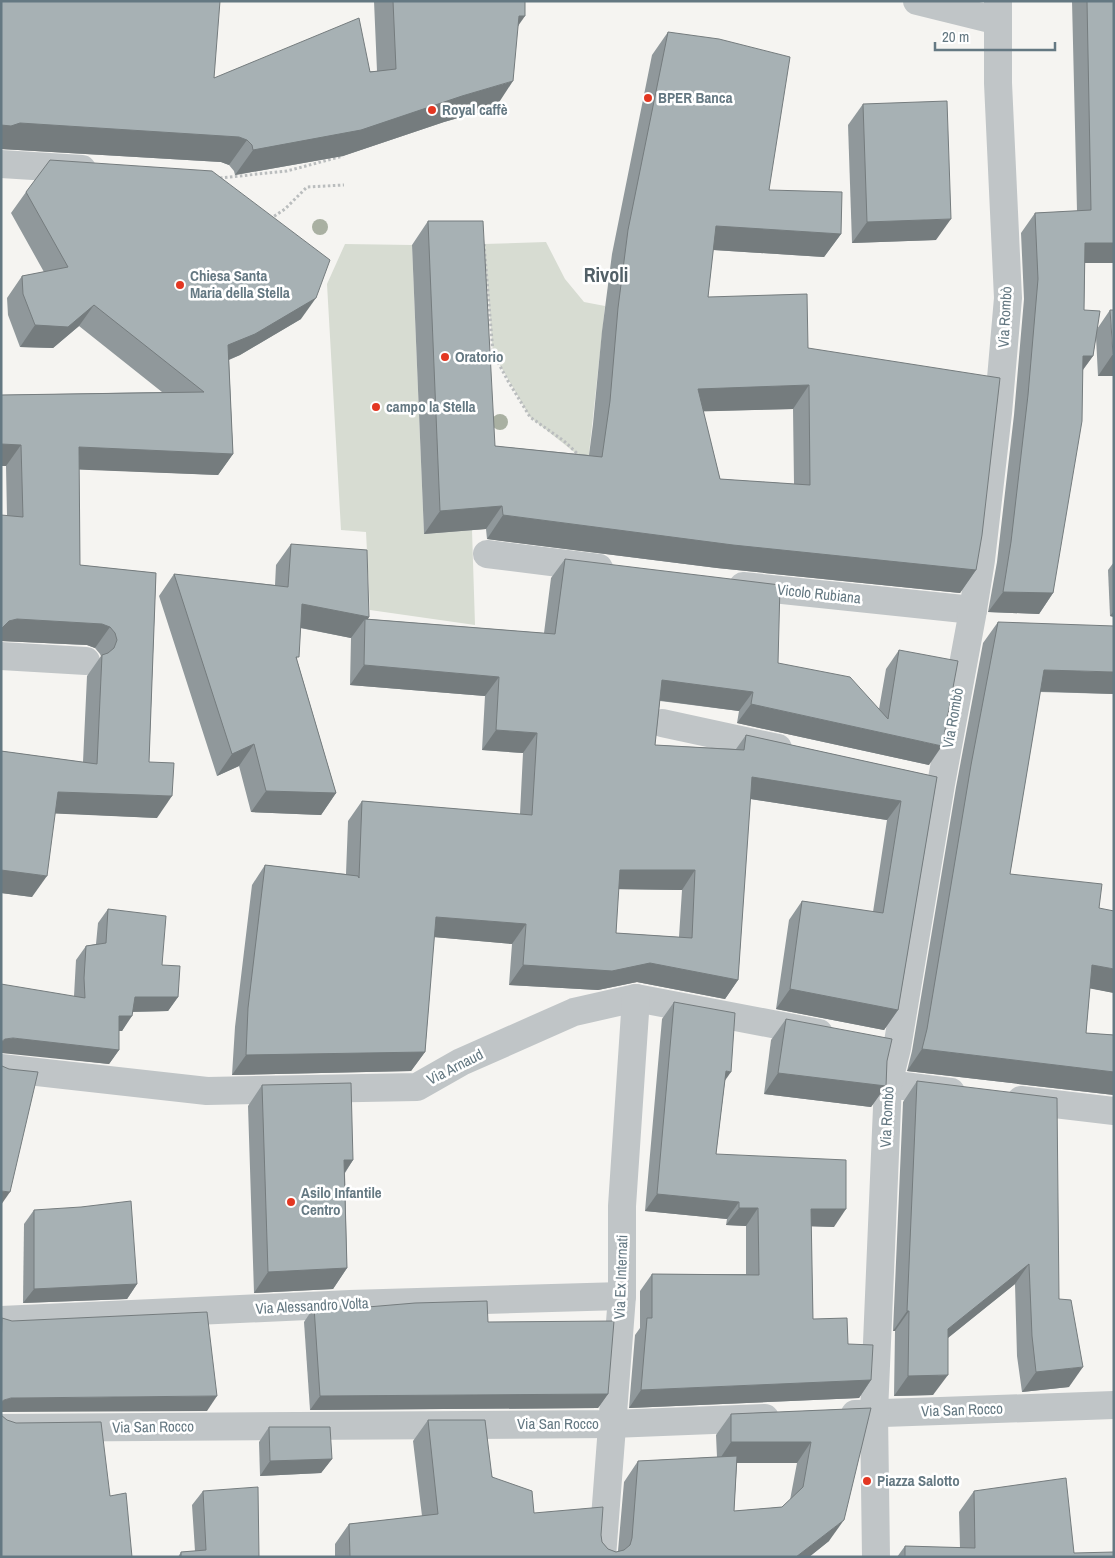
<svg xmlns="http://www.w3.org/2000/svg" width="1115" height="1558" viewBox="0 0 1115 1558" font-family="'Archivo Narrow',sans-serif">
	<rect width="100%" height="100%" fill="#f5f4f1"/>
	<g fill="#d7dcd2">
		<path d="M546 242 565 279 584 302 605 306 588 463 530 417 493 353 484 244Z"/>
		<path d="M345 244 412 245 424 534 472 530 475 625 370 610 366 532 341 530 327 284Z"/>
	</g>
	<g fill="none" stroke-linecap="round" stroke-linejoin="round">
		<g stroke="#babdbe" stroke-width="3" stroke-dasharray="2.5 2.5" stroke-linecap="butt">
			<path d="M220 178 287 171 343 156"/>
			<path d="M270 219 285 209 307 187 344 185"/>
			<path d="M484 244 493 353 508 381 530 417 564 441 580 456"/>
		</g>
		<g stroke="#c0c5c7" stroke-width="28">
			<path d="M917 1 998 21"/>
			<path d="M1 164 82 169"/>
			<path d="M487 554 599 568"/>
			<path d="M743 586 973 610"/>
			<path d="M1 656 86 661"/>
			<path d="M662 723 778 748"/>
			<path d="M1 1068 207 1091 417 1087 461 1062 574 1012 636 998 819 1033"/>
			<path d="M888 1084 951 1092"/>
			<path d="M1021 1100 1114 1111"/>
			<path d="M1 1320 350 1304 622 1296"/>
			<path d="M855 1414 1114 1405"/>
			<path d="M1 1428 612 1424 765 1418"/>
			<path d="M602 1557 622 1296V1206L636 998"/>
			<path d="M876 1557 874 1413 888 1084 897 1048 941 784 972 616 981 560 998 413 1008 298 998 83V1"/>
		</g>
	</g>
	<g fill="#a9b0a2">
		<circle cx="320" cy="227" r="8"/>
		<circle cx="500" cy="422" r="8"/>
	</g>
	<g fill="#90989b" fill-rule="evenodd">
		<path d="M1 1 214 78 377 71 374 1H525L496 107 444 122 343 156 235 175 234 171 229 165 221 162 1 149Z"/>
		<path d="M1072 1H1114V263H1085L1084 310 1097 329 1110 310 1114 376H1098L1096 337 1093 356 1083 370 1053 593 1039 614 988 612 997 562 1014 415 1024 299 1021 233 1035 213 1077 211Z"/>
		<path d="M668 32 769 190 841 234 824 257 713 250 708 297 808 348 976 570 960 593 717 568 487 539 486 529 424 534 412 245 428 221 495 446 589 455 593 424 602 331 612 254 652 55ZM793 409 794 484 720 479 703 411Z"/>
		<path d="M863 104 936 240 852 243 848 125Z"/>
		<path d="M26 192 301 319 240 355 229 360 233 454 218 475 79 469 80 565 156 573 149 762 157 818 55 813 32 897 1 893V751L83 762 87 676 101 656 100 654 95 648 87 645 1 641 7 515 6 466H1V395L162 392 79 326 53 348 20 347 8 315 7 298 22 276 44 272 11 213Z"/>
		<path d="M291 544 369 617 368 619 544 633 551 578 565 559 778 663 879 709 886 669 899 650 929 765 737 723 739 711 660 701 655 745 736 749 746 735 937 777 898 1010 884 1030 776 1009 789 920 802 901 873 912 887 820 750 799 738 980 725 999 637 982 598 990 509 985 512 944 434 937 425 1052 411 1071 232 1075 235 1027 252 885 265 865 346 874 348 821 362 801 520 814 523 753 482 750 485 696 350 685 351 638 300 628 297 660 336 793 321 815 251 812 239 766 217 776 159 596 174 574 275 585 276 565ZM618 889 682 890 679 937 616 933Z"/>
		<path d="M1114 562V617L1110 616 1108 570Z"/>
		<path d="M998 622 1114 694 1040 692 1010 874 1099 908 1114 993 1090 988 1086 1033 1114 1035V1095L907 1071 912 1051 956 787 983 643Z"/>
		<path d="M108 909 162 965 178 997 168 1011 133 1012 122 1031H119V1050L109 1064 3 1052 74 996 76 960 86 946 96 944 98 923Z"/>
		<path d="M674 1002 725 1080 716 1154 834 1227 811 1226 813 1319 848 1344 871 1380 859 1398 629 1408 635 1335 640 1328V1291L652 1274H746V1226L726 1225 727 1219 645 1211 662 1019Z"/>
		<path d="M786 1019 887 1061 886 1086 871 1107 764 1094 771 1040Z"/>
		<path d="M917 1081 1059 1299 1069 1387 1022 1392 1017 1356 1015 1284 948 1338 933 1395 894 1396 895 1331H893L903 1102Z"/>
		<path d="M262 1085 353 1160 345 1173 347 1268 333 1289 254 1293 248 1106Z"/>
		<path d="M34 1210 137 1284 127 1299 23 1303 24 1224Z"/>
		<path d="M314 1307 344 1309 488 1322 608 1394 598 1408 310 1410 304 1322Z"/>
		<path d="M871 1408 829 1541 809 1557H335V1544L349 1524 422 1516 413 1441 428 1420 534 1513 601 1535 602 1542 608 1549 616 1552 618 1551 624 1482 638 1461 717 1457 716 1435 731 1414ZM737 1463H797L790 1500 782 1507 734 1511Z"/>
		<path d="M269 1427 332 1459 321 1473 260 1476 259 1442Z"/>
		<path d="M203 1491 259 1557H178L181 1552 195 1551 192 1505Z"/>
		<path d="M974 1491 1074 1553 1114 1557H897L905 1546 960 1548 959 1512Z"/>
	</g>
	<g fill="#757c7e">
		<path d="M519 16H525L507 42Z"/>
		<path d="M513 81 496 107 444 122 343 156 235 175 253 150 462 96Z"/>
		<path d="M20 123 239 137 247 140 229 165 221 162 1 149V125Z"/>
		<path d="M951 219 936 240 852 243 867 222Z"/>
		<path d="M716 226 841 234 824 257 699 249Z"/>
		<path d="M1085 243H1114V263H1071Z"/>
		<path d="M316 298 301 319 240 355 213 366 228 345Z"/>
		<path d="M94 305 79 326 53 348 20 347 35 325Z"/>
		<path d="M1113 354H1114V376H1098Z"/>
		<path d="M1083 356H1093L1078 376Z"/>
		<path d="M809 385 793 409 681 412 698 389Z"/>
		<path d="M1 444 21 445 6 466H1Z"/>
		<path d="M79 447 233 454 218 475 64 469Z"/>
		<path d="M502 506 486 529 424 534 440 511Z"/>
		<path d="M503 515 976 570 960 593 717 568 487 539Z"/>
		<path d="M1003 592 1053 593 1039 614 988 612Z"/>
		<path d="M302 604 369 617 365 623V619L351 638 287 625Z"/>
		<path d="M1114 611V617L1110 616Z"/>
		<path d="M17 619 102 624 110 627 95 648 87 645 1 641V628L9 621Z"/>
		<path d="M364 665 499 677 485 696 350 685Z"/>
		<path d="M1044 670 1114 672V694L1029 691Z"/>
		<path d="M662 680 753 692 739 711 649 699Z"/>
		<path d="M751 704 942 746 929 765 737 723Z"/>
		<path d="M496 730 537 733 523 753 482 750Z"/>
		<path d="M254 744 239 766 217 776 232 754Z"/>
		<path d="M752 777 901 801 887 820 738 797Z"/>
		<path d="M266 791 336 793 321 815 251 812Z"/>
		<path d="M58 792 172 796 157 818 43 813Z"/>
		<path d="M1 870 47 876 32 897 1 893Z"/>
		<path d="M620 870H695L682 890 606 889Z"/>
		<path d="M436 917 526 924 512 944 422 936Z"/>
		<path d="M650 963 738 980 725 999 637 982 598 990 509 985 523 965Z"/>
		<path d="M1092 965 1114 969V993L1077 986Z"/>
		<path d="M790 989 898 1010 884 1030 776 1009Z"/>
		<path d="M135 997H178L168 1011 124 1012Z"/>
		<path d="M119 1016H132L122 1031 108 1030Z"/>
		<path d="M13 1038 119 1050 109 1064 1 1053V1042L5 1039Z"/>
		<path d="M922 1049 1114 1072V1095L907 1071Z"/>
		<path d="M425 1052 411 1071 232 1075 246 1055Z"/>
		<path d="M726 1071 731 1072 719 1089Z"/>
		<path d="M778 1073 886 1086 871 1107 764 1094Z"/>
		<path d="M344 1160H353L339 1181Z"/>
		<path d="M1 1191 10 1192 1 1205Z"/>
		<path d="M657 1194 739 1202 727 1219 645 1211Z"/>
		<path d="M739 1208H758L746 1226 726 1225Z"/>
		<path d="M811 1209H846L834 1227 799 1226Z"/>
		<path d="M1029 1264 1015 1284 934 1349 948 1329Z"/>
		<path d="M347 1268 333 1289 254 1293 268 1272Z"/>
		<path d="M137 1284 127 1299 23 1303 34 1289Z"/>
		<path d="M907 1311H909L895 1331H893Z"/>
		<path d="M1083 1367 1069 1387 1022 1392 1036 1372Z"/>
		<path d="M948 1375 933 1395 894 1396 908 1376Z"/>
		<path d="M871 1380 859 1398 629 1408 641 1390Z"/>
		<path d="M608 1394 598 1408 310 1410 320 1396Z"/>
		<path d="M217 1396 207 1411 1 1412V1402L4 1400 11 1398Z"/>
		<path d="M731 1442H811L797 1463H717Z"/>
		<path d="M332 1459 321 1473 260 1476 270 1461Z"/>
		<path d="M844 1520 829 1541 809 1557H796Z"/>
	</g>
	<g fill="#a7b1b4" stroke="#757c7e" fill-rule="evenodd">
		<path d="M1 1H220L214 78 359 18 370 72 396 69 393 1H525V16H519L513 81 462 96 361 130 253 150 252 145 247 140 239 137 20 123 11 126 1 125Z"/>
		<path d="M1087 1H1114V243H1085L1084 310 1100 311 1093 356H1083L1082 421 1053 593 1003 592 1011 542 1028 395 1038 279 1035 213 1091 210Z"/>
		<path d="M668 32 719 39 790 57 769 190 842 192 841 234 716 226 708 297 807 294 808 348 1000 378 982 535 976 570 733 545 503 515 502 506 440 511 428 221H483L495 446 602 457 610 401 618 308 628 230ZM809 385 810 485 720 479 698 389Z"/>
		<path d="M947 101 951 219 867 222 863 104Z"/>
		<path d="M50 160 212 171 330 260 316 298 255 334 228 345 233 454 79 447 80 565 156 573 149 762 174 763 172 796 58 792 47 876 1 870V751L97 764 102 655 108 653 114 648 117 640 115 633 110 627 102 624 17 619 9 621 2 628H1V515L23 517 21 445 1 444V395L204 392 94 305 68 327 35 325 23 294 22 276 68 267 26 192Z"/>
		<path d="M1110 310H1114V354H1113Z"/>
		<path d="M291 544 367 550 369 617 302 604 299 657H296L336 793 266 791 254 744 232 754 174 574 288 587Z"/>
		<path d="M565 559 780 585 778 663 850 677 888 719 899 650 958 661 942 746 751 704 753 692 662 680 655 745 744 750 746 735 937 777 898 1010 790 989 802 901 883 913 901 801 752 777 738 980 650 963 612 971 523 965 526 924 436 917 425 1052 246 1055 248 1008 265 865 358 876 359 878 362 801 532 815 537 733 496 730 499 677 364 665 365 619 555 634ZM620 870H695L692 938 616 933Z"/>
		<path d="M998 622 1114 626V672L1044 670 1010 874 1102 884 1099 908 1114 911V969L1092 965 1086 1033 1114 1035V1072L922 1049 927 1029 971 765Z"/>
		<path d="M108 909 166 916 162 965 180 966 178 997H135L132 1016H119V1050L13 1038 5 1039 1 1042V984L85 998 84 978 86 946 106 943Z"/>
		<path d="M674 1002 735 1013 731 1072 726 1071 716 1154 846 1160V1209H811L813 1319 847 1318 848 1344 873 1345 871 1380 641 1390 647 1318H652V1274L759 1275 758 1208H739V1202L657 1194Z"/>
		<path d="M786 1019 892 1039 887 1061 886 1086 778 1073Z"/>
		<path d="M1 1065 2 1066 9 1069 38 1072 10 1192 1 1191Z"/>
		<path d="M917 1081 1057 1098 1059 1299 1071 1300 1083 1367 1036 1372 1032 1336 1029 1264 948 1329V1375L908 1376 909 1311H907Z"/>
		<path d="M351 1083 353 1160H344L347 1268 268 1272 262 1085Z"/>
		<path d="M131 1201 137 1284 34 1289V1210L81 1207Z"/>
		<path d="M487 1301 488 1322 614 1321 608 1394 320 1396 314 1307 343 1306 344 1309 415 1303Z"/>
		<path d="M207 1312 217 1396 11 1398 4 1400 1 1402V1350L2 1318 12 1321Z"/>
		<path d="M871 1408 844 1520 796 1557H350L349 1524 438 1514 428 1420H485L492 1477 532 1491 534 1513 603 1507 601 1535 602 1542 608 1549 616 1552 624 1550 630 1545 632 1538 638 1461 737 1456 734 1511 782 1507 803 1487 811 1442H731V1414Z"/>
		<path d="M1 1415 7 1420 16 1423 101 1422 110 1496 126 1493 132 1557H1Z"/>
		<path d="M269 1427H330L332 1459 270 1461Z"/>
		<path d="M1066 1478 1074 1553 1114 1552V1557H905V1546L975 1548 974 1491Z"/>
		<path d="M258 1487 259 1557H181V1552L206 1550 203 1491Z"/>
	</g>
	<g fill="#e33722" stroke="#fff" stroke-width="2">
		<circle cx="648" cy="98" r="5"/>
		<circle cx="432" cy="110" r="5"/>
		<circle cx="180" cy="285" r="5"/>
		<circle cx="445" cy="357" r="5"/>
		<circle cx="376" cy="407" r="5"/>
		<circle cx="291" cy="1202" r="5"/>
		<circle cx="867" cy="1481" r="5"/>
	</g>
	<g text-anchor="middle" stroke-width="5" stroke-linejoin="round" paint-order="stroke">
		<g font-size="15" font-weight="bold" fill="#647882" stroke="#fff" text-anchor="start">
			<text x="658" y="103">BPER Banca</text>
			<text x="442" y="115">Royal caffè</text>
			<text x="190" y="281">Chiesa Santa<tspan x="190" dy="17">Maria della Stella</tspan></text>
			<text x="455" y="362">Oratorio</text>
			<text x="386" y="412">campo la Stella</text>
			<text x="301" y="1198">Asilo Infantile<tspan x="301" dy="17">Centro</tspan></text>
			<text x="877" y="1486">Piazza Salotto</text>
		</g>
		<g font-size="15" fill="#647882" stroke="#fff">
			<text transform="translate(1005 317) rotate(-87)" y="5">Via Rombò</text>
			<text transform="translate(819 594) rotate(6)" y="5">Vicolo Rubiana</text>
			<text transform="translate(953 718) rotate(-80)" y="5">Via Rombò</text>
			<text transform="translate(455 1067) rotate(-27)" y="5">Via Arnaud</text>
			<text transform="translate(887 1117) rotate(-87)" y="5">Via Rombò</text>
			<text transform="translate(621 1277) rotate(-88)" y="5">Via Ex Internati</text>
			<text transform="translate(312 1306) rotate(-3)" y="5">Via Alessandro Volta</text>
			<text transform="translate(962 1410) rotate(-2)" y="5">Via San Rocco</text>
			<text x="558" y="1429">Via San Rocco</text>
			<text transform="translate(153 1427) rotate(-1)" y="5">Via San Rocco</text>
		</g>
		<g font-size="20" font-weight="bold" fill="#526067" stroke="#fff">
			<text x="606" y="282">Rivoli</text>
		</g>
	</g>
	<rect width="1115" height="1558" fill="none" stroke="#647882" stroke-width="5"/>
	<path d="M935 42v8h120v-8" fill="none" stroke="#647882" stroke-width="2.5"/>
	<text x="942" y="42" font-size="15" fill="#647882" stroke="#ffffff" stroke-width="4" paint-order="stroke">20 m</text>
</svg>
